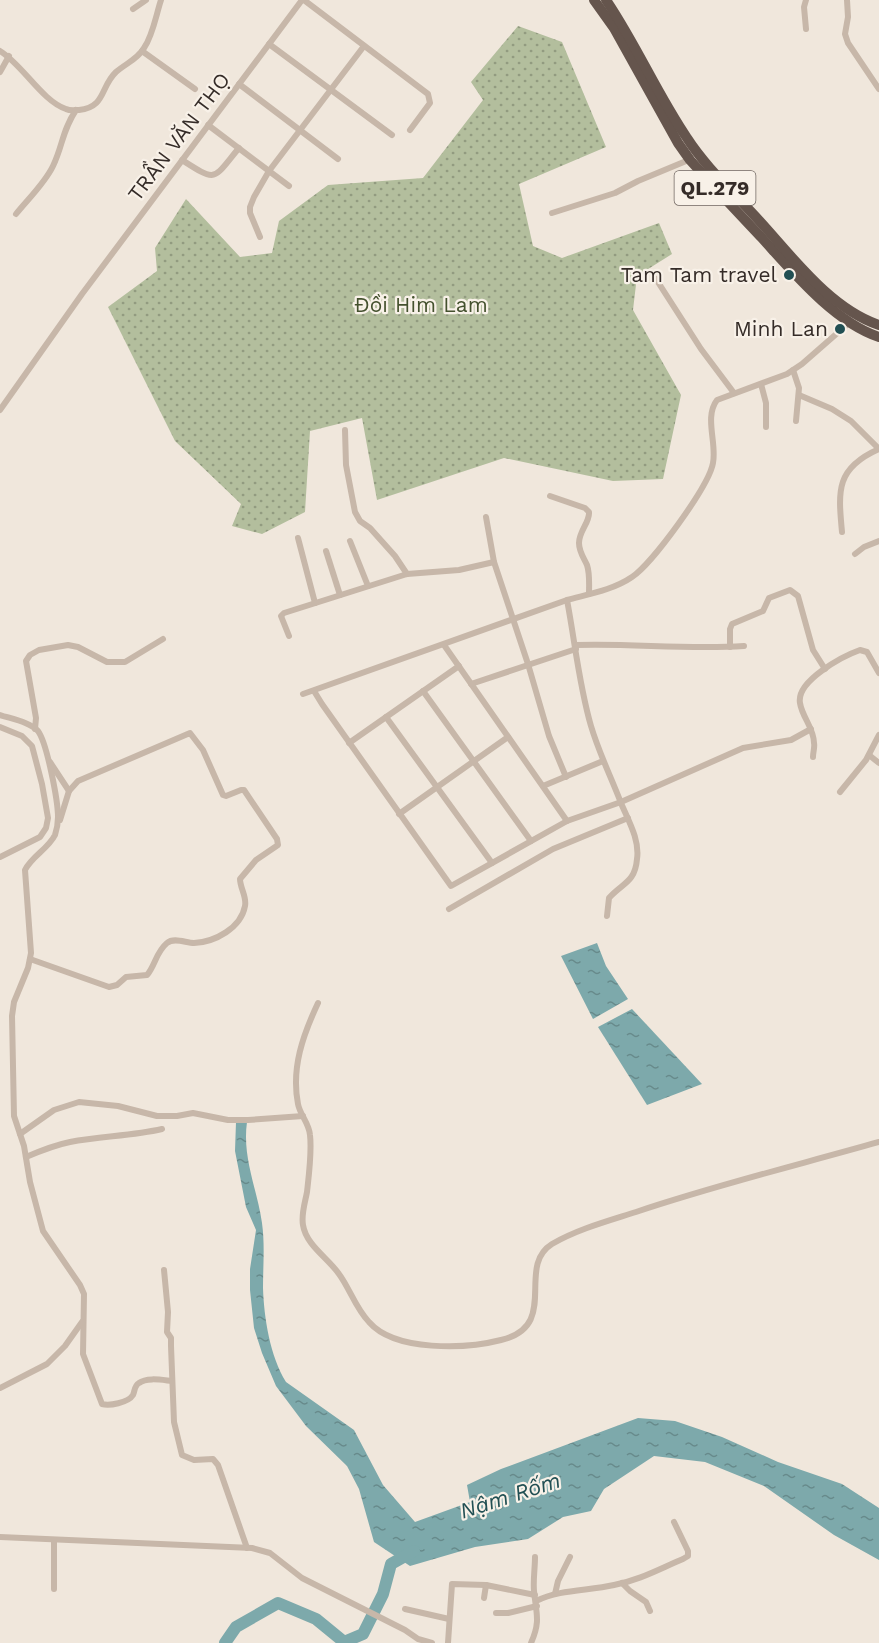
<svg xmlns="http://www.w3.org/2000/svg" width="879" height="1643" viewBox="0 0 879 1643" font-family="'Work Sans',sans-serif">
	<defs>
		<pattern id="park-dots" width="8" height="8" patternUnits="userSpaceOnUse" patternTransform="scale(1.5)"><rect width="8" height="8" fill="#b3be9d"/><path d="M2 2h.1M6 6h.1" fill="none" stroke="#929b80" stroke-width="1.8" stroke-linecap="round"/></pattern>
		<pattern id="water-ripples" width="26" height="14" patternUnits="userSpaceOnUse" patternTransform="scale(1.5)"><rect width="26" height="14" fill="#7da9ab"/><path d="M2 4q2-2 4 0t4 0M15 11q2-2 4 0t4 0" fill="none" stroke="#678a8b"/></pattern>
	</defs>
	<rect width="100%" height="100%" fill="#f0e7dc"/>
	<path fill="url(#park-dots)" d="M518 26 562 42 606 147 519 184 533 246 562 258 659 223 672 254 637 276 633 310 681 395 663 479 613 481 504 458 377 500 362 418 310 431 305 512 262 534 232 526 241 504 175 441 108 307 157 271 155 248 186 199 240 257 272 253 279 221 328 185 423 178 483 100 471 82Z"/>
	<g fill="url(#water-ripples)">
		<path d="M597 943 606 966 628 999 593 1019 561 956Z"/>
		<path d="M632 1009 702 1084 647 1105 598 1027Z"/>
		<path d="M236 1122H247C242 1158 257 1188 262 1223 265 1245 263 1266 263 1288 264 1318 270 1356 286 1382L354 1430 383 1485 415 1522 470 1502 467 1485 501 1469 638 1418 675 1421 722 1437 778 1462 842 1484 879 1508V1560L834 1535 764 1486 705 1462 654 1456 604 1489 591 1511 563 1517 528 1539 475 1547 410 1566 374 1542 359 1489 347 1466 306 1426 276 1386 262 1353 254 1328 250 1290V1269L256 1230 246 1207 235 1151Z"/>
	</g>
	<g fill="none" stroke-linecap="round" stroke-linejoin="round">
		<path stroke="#7da9ab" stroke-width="12" d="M225 1643 236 1627 278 1603 316 1619 344 1642 363 1634 383 1594 391 1564 414 1551"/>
		<g stroke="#c7b7a9" stroke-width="6">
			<path d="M304 0 428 94 430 103 410 130"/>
			<path d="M847 0 848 17 845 34 848 43 879 89"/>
			<path d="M133 9 146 0"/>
			<path d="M806 29 804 7 806 0"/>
			<path d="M269 44 392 135"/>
			<path d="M0 51C22 64 42 101 66 109 70 111 75 110 79 110 106 107 100 87 116 72 125 64 138 59 144 48 153 35 156 15 161 0"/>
			<path d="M142 51 195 89"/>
			<path d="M0 72 9 56"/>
			<path d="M239 84 338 159"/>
			<path d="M208 125 289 186"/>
			<path d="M182 160C218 183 212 180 239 148"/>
			<path d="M552 213 615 193 638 181 691 159"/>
			<path d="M16 214C28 199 45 183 53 166 63 145 62 131 76 110"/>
			<path d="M260 237 250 213V207L254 197 269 171 364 46"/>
			<path d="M656 279 701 349 734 393"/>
			<path d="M793 370 799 388 796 421"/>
			<path d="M761 384 766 403V427"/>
			<path d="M799 395 832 409 851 421 879 449"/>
			<path d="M0 410 82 294 302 0"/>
			<path d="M345 430 346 465 355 512 360 521 370 528 395 556 407 574"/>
			<path d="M550 496 585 508 589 512C590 522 579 531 579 543 579 552 584 558 587 565 590 574 589 585 589 594"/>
			<path d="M486 517 494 562"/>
			<path d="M842 532C838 490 836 468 879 449"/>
			<path d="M298 538 315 603"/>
			<path d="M350 541 368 586"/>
			<path d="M326 551 340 595"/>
			<path d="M855 554 864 547 879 541"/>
			<path d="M567 600C575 642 579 685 591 726 599 753 611 777 621 803 628 820 640 840 637 859 635 883 622 883 609 898L607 916"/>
			<path d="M289 636 281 616 284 613 407 574 459 570 494 562 528 664 549 736 566 777"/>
			<path d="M444 645 567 821"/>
			<path d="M576 645C632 643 687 650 744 646"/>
			<path d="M730 647V629L732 624 763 611 769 598 790 590 798 596 813 650 825 669"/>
			<path d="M471 684 576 649"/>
			<path d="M314 691 322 704 451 886 567 821 621 802 743 748 791 740 811 729"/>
			<path d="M423 691 531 841"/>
			<path d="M303 694 567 600C589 594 613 590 632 577 652 564 709 486 713 463 717 443 704 417 717 400L787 374 802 364 850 322"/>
			<path d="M0 715C12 719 30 722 38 731 47 743 58 801 58 817 58 823 57 829 55 835 48 849 32 856 25 870L31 953 28 968 14 1002 12 1016 14 1116 24 1146 30 1182 43 1231 80 1285 84 1294 83 1354 102 1404C109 1406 128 1403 133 1395 135 1391 134 1386 139 1383 147 1377 162 1380 172 1381"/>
			<path d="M386 717 492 863"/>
			<path d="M0 727 22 736 32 746 42 784 48 818 46 828 40 837 0 857"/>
			<path d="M35 729 36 718 26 661 30 655 39 650 68 645 78 647 107 662H125L163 639"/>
			<path d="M349 743 459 666"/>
			<path d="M869 755 879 763"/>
			<path d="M813 757C813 752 815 747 814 743 814 728 802 717 800 703 796 681 843 656 860 650L867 652 879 673"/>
			<path d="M50 762 69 791"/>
			<path d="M543 786 603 761"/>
			<path d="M840 792 866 760 879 735"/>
			<path d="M399 814 508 737"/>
			<path d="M449 909 553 849 628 818"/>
			<path d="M30 959 109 987 117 985 126 977 147 975C155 966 156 952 167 943 174 937 186 943 194 943 215 942 241 928 245 906 247 897 240 888 240 879L256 860 278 845 277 839 244 790H241L226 796 223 795 203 750 190 733 78 781 69 791 60 820"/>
			<path d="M318 1003C303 1035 291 1068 298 1104 300 1115 309 1123 310 1135 312 1152 309 1174 307 1192 305 1203 301 1214 303 1225 306 1245 328 1258 339 1274 350 1289 356 1309 369 1322 395 1352 466 1349 501 1340 561 1326 515 1267 552 1244 578 1229 608 1221 636 1212 716 1185 798 1165 879 1142"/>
			<path d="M20 1134 54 1110 79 1102 118 1106 157 1116H177L193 1113 228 1120H248L303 1116"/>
			<path d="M26 1157C40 1151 55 1145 70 1142 101 1136 132 1136 162 1129"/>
			<path d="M164 1270 168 1312 167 1332 171 1338V1346L174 1422 182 1455 194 1460 213 1459 218 1465 247 1548"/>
			<path d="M0 1388 47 1364 65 1346 82 1322"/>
			<path d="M0 1537 252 1548 270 1553 302 1578 405 1630 418 1639 432 1643"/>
			<path d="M622 1583 630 1591 646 1602 650 1611"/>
			<path d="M54 1589V1540"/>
			<path d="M555 1594 558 1581 570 1557"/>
			<path d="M484 1598 486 1585 535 1595"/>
			<path d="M536 1601C560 1589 588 1591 614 1585 640 1580 659 1569 683 1559L688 1556V1551L674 1522"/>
			<path d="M405 1609 449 1619"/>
			<path d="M496 1613H508L537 1606"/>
			<path d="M448 1643 452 1584 486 1585"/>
			<path d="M531 1643C541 1621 536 1613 534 1591 533 1580 535 1568 535 1557"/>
		</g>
		<g stroke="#65554d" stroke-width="10">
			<path d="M594 0 614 28 678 143 690 160C713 186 737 212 761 237 793 272 834 322 879 337"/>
			<path d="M606 0C636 44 657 94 687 138 705 166 731 190 753 214 789 252 828 308 879 325"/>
		</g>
	</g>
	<g fill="#214f53" stroke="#f8f1e8" stroke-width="2">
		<circle cx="789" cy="275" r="6"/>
		<circle cx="840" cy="329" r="6"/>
	</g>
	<g text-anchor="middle" stroke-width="4.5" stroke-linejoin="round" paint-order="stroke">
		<rect fill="#f8f1e8" stroke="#706762" stroke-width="1.5" x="674.5" y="171" width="81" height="34" rx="4.5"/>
		<g font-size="20" font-weight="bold" fill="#352c28">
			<text x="715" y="195">QL.279</text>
		</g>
		<g font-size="21" fill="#352c28" stroke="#f8f1e8">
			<text transform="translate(179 137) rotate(-53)" y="7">TRẦN VĂN THỌ</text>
		</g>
		<g font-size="21" fill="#352c28" stroke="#f8f1e8" text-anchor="end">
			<text x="777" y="282">Tam Tam travel</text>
			<text x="828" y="336">Minh Lan</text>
		</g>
		<g font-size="21" fill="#44512e" stroke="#f8f1e8">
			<text x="421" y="312">Đồi Him Lam</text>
		</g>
		<g font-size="22" font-style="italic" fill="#214f53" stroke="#f8f1e8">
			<text transform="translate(510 1495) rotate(-18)" y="8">Nậm Rốm</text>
		</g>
	</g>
</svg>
